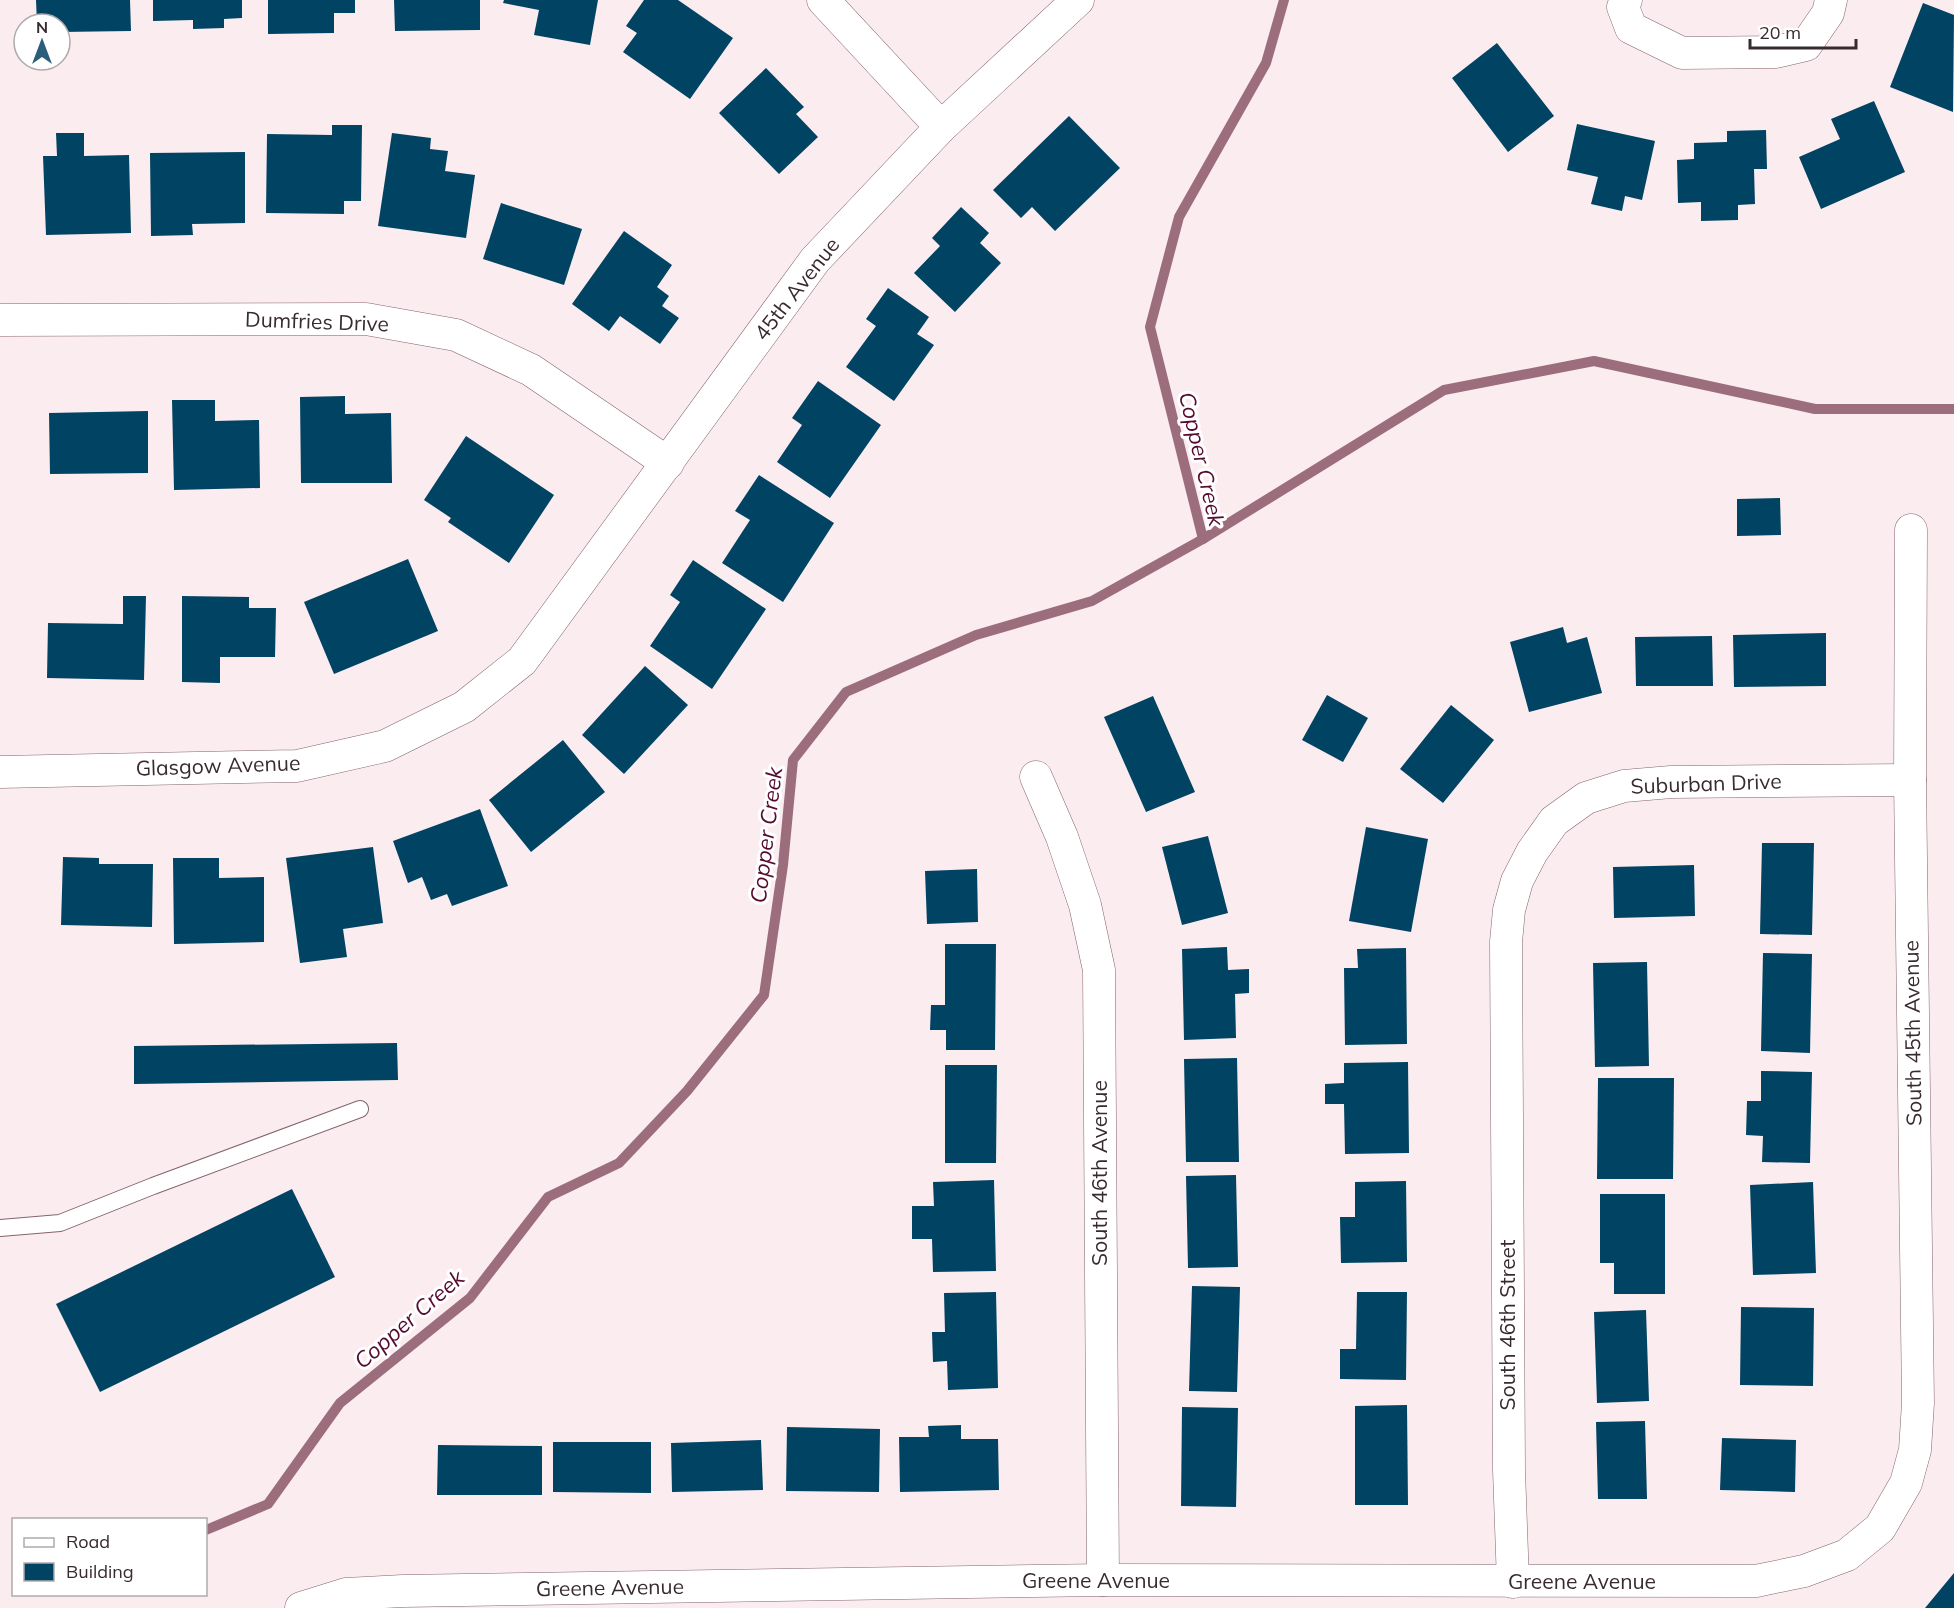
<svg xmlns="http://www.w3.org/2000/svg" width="1954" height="1608" viewBox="0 0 1954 1608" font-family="Mulish,sans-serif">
	<rect width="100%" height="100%" fill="#fbecf0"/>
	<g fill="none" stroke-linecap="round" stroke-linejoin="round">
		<g stroke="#9c6e7d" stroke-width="10">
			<path d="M1203 539 1150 327 1179 217 1266 63 1284 0"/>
			<path d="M206 1530 268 1504 340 1403 470 1298 548 1197 619 1163 687 1091 764 995 783 865 793 760 846 692 976 635 1092 601 1203 539 1444 390 1594 361 1815 409H1954"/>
		</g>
	</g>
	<g fill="#004362">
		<path d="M36 0H130L131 31 60 32V24H37Z"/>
		<path d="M153 0H242V18L224 19V28L193 29V20L153 21Z"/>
		<path d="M268 0H355V13H334V33L268 34Z"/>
		<path d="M394 0H480V30L395 31Z"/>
		<path d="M504 0H598L590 45 534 35 539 10 503 3Z"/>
		<path d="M644 0H678L733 38 690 99 623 52 637 33 626 26Z"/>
		<path d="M1923 3 1954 15 1953 112 1890 87Z"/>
		<path d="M1497 43 1554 116 1508 152 1452 78Z"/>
		<path d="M766 68 804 107 796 114 818 137 779 174 719 113Z"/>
		<path d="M1874 101 1905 172 1821 209 1799 157 1840 139 1831 119Z"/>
		<path d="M1069 116 1120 168 1055 231 1032 207 1021 218 993 190Z"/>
		<path d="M1577 124 1655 141 1642 200 1625 196 1622 211 1591 204 1598 177 1567 170Z"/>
		<path d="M332 125H362L361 201H344V214L266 213 267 134 332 135Z"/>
		<path d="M1766 130 1767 169H1754L1755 204 1738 205V220L1701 221V202L1678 203 1677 160 1694 159V143L1727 142V131Z"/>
		<path d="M56 133H84V156L129 155 131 233 46 235 43 156H57Z"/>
		<path d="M392 133 431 138 430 149 448 151 445 171 475 175 466 238 378 226Z"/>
		<path d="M245 152V223L192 224 193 235 151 236 150 153Z"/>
		<path d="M501 203 582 229 564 285 483 259Z"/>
		<path d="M961 207 989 233 980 243 1001 263 955 312 914 273 940 246 932 238Z"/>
		<path d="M624 231 672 265 657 287 669 296 662 306 679 318 660 344 620 316 609 331 572 304Z"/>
		<path d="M888 288 929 317 917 334 934 345 894 401 846 367 876 326 866 319Z"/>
		<path d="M818 381 881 425 830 498 777 462 802 425 792 418Z"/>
		<path d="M345 396V414L391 413 392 483H301L300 397Z"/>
		<path d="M172 400H215V421L259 420 260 488 174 490Z"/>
		<path d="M148 411V473L50 474 49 413Z"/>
		<path d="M466 436 554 495 509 563 448 522 451 518 424 500Z"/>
		<path d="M759 475 834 523 783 602 722 563 750 520 735 511Z"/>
		<path d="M1780 498 1781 535 1737 536V499Z"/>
		<path d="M408 559 438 631 334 674 304 602Z"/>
		<path d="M693 560 766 609 712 689 650 646 680 602 670 595Z"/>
		<path d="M123 596H146L144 680 47 678 48 623 123 624Z"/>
		<path d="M182 596 249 597V608H276L275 657H220V683L182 682Z"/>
		<path d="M1563 627 1567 643 1587 637 1602 693 1529 712 1510 642Z"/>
		<path d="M1826 633V686L1734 687 1733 635Z"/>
		<path d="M1712 636 1713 686H1636L1635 637Z"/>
		<path d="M645 666 688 705 624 774 582 735Z"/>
		<path d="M1327 695 1368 718 1343 762 1302 740Z"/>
		<path d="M1153 696 1195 792 1146 812 1104 717Z"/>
		<path d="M1451 705 1494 740 1443 803 1400 769Z"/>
		<path d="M563 740 605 792 531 852 489 800Z"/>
		<path d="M480 809 508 886 452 906 447 894 431 900 422 877 408 883 393 841Z"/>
		<path d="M1366 827 1428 839 1411 932 1349 921Z"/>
		<path d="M1208 836 1228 913 1182 925 1162 847Z"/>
		<path d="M1762 843H1814L1812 935 1760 934Z"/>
		<path d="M373 847 383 923 343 929 347 957 300 963 286 858Z"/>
		<path d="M63 857 99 858V864H153L152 927 61 925Z"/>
		<path d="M173 858H219V878L264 877V942L174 944Z"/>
		<path d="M1694 865 1695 916 1614 918 1613 867Z"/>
		<path d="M977 869 978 922 927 924 925 871Z"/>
		<path d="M945 944H996L995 1050H946V1030H930L931 1005H945Z"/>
		<path d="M1227 947 1228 970 1249 969V993L1235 994 1236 1038 1184 1040 1182 949Z"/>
		<path d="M1406 948 1407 1044 1345 1045 1344 968H1358L1357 949Z"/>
		<path d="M1763 953 1812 954 1810 1053 1761 1051Z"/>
		<path d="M1647 962 1649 1066 1595 1067 1593 963Z"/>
		<path d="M397 1043 398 1080 134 1084V1046Z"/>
		<path d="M1237 1058 1239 1162H1186L1184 1059Z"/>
		<path d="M1408 1062 1409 1153 1345 1154 1344 1104H1325V1084L1344 1083V1063Z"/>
		<path d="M945 1065H997L996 1163H945Z"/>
		<path d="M1761 1071 1812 1072 1810 1163 1762 1162 1763 1136 1746 1135 1747 1101H1761Z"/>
		<path d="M1598 1078H1674L1673 1179H1597Z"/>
		<path d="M1236 1175 1238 1267 1188 1268 1186 1176Z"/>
		<path d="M994 1180 996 1271 933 1272 932 1239H912V1206H934L933 1182Z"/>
		<path d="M1406 1181 1407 1262 1341 1263 1340 1217H1355V1182Z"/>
		<path d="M1813 1182 1816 1273 1753 1275 1750 1185Z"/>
		<path d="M292 1189 335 1277 100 1392 56 1304Z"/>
		<path d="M1600 1194H1665V1294H1614V1263H1600Z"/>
		<path d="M1192 1286 1240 1287 1237 1392 1189 1391Z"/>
		<path d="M996 1292 998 1388 948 1390 947 1361 933 1362 932 1332H945L944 1293Z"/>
		<path d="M1357 1292H1407L1406 1380 1340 1379V1349H1356Z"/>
		<path d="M1741 1307 1814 1308 1813 1386 1740 1385Z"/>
		<path d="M1646 1310 1649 1401 1597 1403 1594 1312Z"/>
		<path d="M1407 1405 1408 1505H1355V1406Z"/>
		<path d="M1182 1407 1238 1408 1236 1507 1181 1506Z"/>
		<path d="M1645 1421 1647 1499H1598L1596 1422Z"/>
		<path d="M961 1425V1439H998L999 1490 900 1492 899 1437H929L928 1426Z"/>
		<path d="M787 1427 880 1429 879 1492 786 1491Z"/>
		<path d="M1722 1438 1796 1440 1795 1492 1720 1490Z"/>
		<path d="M761 1440 763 1490 672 1492 671 1443Z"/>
		<path d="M553 1442H651V1493L553 1492Z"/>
		<path d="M438 1445 542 1446V1495H437Z"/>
		<path d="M1954 1573V1608H1925Z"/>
	</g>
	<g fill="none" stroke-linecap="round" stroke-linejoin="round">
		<g stroke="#83646e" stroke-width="18">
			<path id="lane" d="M0 1228 60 1223 153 1186 360 1109"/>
		</g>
		<g stroke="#83646e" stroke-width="33">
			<g id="street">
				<path d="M823 0 941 127"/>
				<path d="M1626 0 1623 7 1631 28 1682 53 1776 52 1806 45 1828 13 1831 0"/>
				<path d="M0 320 366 319 456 335 531 370 668 463"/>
				<path d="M0 772 297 766 385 746 464 707 522 661 815 260 941 127 1078 0"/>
				<path d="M1036 777 1062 837 1085 905 1099 970 1103 1580"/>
				<path d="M1513 1582 1509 1470 1506 942 1509 910 1517 881 1532 852 1554 821 1586 798 1624 786 1671 782 1910 780"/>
				<path d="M301 1608 346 1594 403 1591 1103 1580 1756 1581 1804 1571 1847 1555 1880 1528 1906 1483 1915 1450 1918 1403 1910 780 1911 530"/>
			</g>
		</g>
		<use href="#lane" stroke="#fff" stroke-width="16"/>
		<use href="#street" stroke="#fff" stroke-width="32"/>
	</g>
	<g text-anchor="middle" stroke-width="6" stroke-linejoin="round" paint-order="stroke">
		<g font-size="21" fill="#382b2f" stroke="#fff">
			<text transform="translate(797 289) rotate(-52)" y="7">45th Avenue</text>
			<text transform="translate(317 322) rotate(2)" y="7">Dumfries Drive</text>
			<text transform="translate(218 766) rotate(-2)" y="7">Glasgow Avenue</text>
			<text transform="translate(1706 784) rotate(-2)" y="7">Suburban Drive</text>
			<text transform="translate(1913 1033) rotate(-91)" y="7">South 45th Avenue</text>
			<text transform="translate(1100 1173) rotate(-90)" y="7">South 46th Avenue</text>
			<text transform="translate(1508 1325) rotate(-90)" y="7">South 46th Street</text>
			<text x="1096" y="1588">Greene Avenue</text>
			<text x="1582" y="1589">Greene Avenue</text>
			<text transform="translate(610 1588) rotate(-1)" y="7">Greene Avenue</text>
		</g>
		<g font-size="22" font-style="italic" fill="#550a2e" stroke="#fff">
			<text transform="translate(1202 459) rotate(77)" y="8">Copper Creek</text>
			<text transform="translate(766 835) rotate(-83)" y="8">Copper Creek</text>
			<text transform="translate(409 1319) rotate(-41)" y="8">Copper Creek</text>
		</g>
	</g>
	<rect x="12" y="1518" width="195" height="78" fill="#ffffff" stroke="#afaaac" stroke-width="1.5"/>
	<rect x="24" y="1538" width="30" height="9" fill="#ffffff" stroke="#afaaac" stroke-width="1.5"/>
	<text x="66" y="1548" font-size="18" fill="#382b2f">Road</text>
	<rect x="24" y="1563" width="30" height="18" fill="#004362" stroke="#afaaac" stroke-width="1.5"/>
	<text x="66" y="1578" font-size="18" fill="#382b2f">Building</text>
	<g transform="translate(42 42)"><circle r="28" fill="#ffffff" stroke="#afaaac" stroke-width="1.5"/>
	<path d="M0-4.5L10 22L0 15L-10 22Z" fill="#2c5e7b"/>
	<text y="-9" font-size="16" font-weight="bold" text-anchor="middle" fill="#382b2f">N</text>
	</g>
	<path d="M1750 39v9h106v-9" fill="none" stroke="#382b2f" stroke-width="3"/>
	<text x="1759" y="39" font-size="18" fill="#382b2f" stroke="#ffffff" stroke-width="4.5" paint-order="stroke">20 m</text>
</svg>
